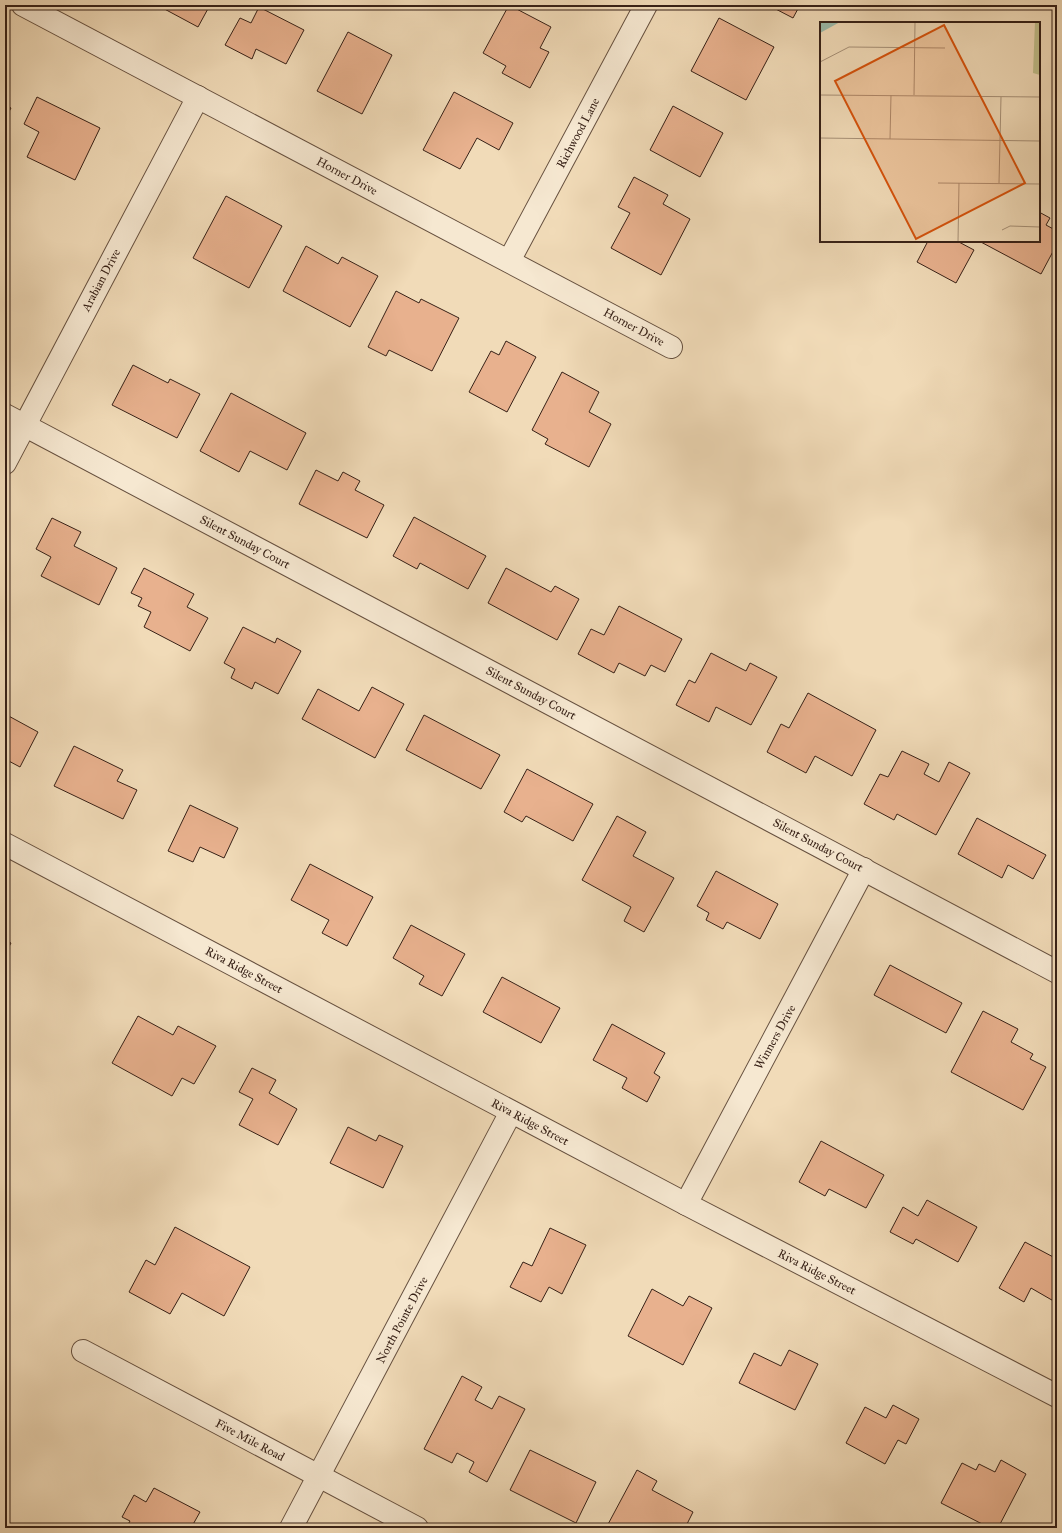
<svg xmlns="http://www.w3.org/2000/svg" width="1062" height="1533" viewBox="0 0 1062 1533" font-family="'IM FELL Great Primer',serif">
	<rect width="100%" height="100%" fill="#f1dbb8"/>
	<filter id="stains"><feTurbulence type="fractalNoise" baseFrequency=".005" numOctaves="4"/><feColorMatrix values="0 0 0 0 .2 0 0 0 0 .09 0 0 0 0 .02 0 0 0 .5 -.17"/></filter>
	<radialGradient id="worn" r=".72"><stop offset=".6" stop-color="#630" stop-opacity="0"/><stop offset="1" stop-color="#630" stop-opacity=".3"/></radialGradient>
	<g fill="#e8b18e" stroke="#372117">
		<path d="M157 5H210L198 27Z"/>
		<path d="M509 5 551 27 540 48 549 52 530 88 502 73 506 66 483 53Z"/>
		<path d="M768 5H800L793 18Z"/>
		<path d="M259 7 304 30 286 64 256 49 252 59 225 45 240 18 251 23Z"/>
		<path d="M719 18 774 47 746 100 691 71Z"/>
		<path d="M348 32 392 55 362 114 317 91Z"/>
		<path d="M454 92 513 123 499 150 477 138 460 169 423 150Z"/>
		<path d="M37 97 100 128 75 180 27 157 39 132 24 124Z"/>
		<path d="M5 105 11 108 5 119Z"/>
		<path d="M673 106 723 133 700 177 650 150Z"/>
		<path d="M634 177 668 195 663 204 690 219 661 275 611 248 630 213 618 207Z"/>
		<path d="M226 196 282 226 249 288 193 258Z"/>
		<path d="M1039 212 1050 218 1046 225 1057 231V244L1041 274 979 241H1039Z"/>
		<path d="M928 241H957L974 250 956 283 917 262Z"/>
		<path d="M306 246 338 264 342 257 378 276 350 327 283 291Z"/>
		<path d="M396 291 419 303 421 299 459 318 432 371 389 350 386 356 368 347Z"/>
		<path d="M506 341 536 357 507 412 469 392 491 351 499 355Z"/>
		<path d="M133 365 168 383 170 379 200 394 177 438 112 405Z"/>
		<path d="M562 372 599 392 589 412 611 424 589 467 545 444 548 439 532 430Z"/>
		<path d="M231 393 306 433 287 470 250 451 239 472 200 451Z"/>
		<path d="M316 470 338 481 343 472 360 481 355 490 384 505 367 538 299 504Z"/>
		<path d="M414 517 486 556 468 589 420 563 417 569 393 556Z"/>
		<path d="M52 518 81 532 74 546 117 568 99 605 41 576 51 557 36 549Z"/>
		<path d="M144 568 194 594 187 607 208 618 190 651 144 627 151 612 138 606 142 598 131 593Z"/>
		<path d="M506 568 551 592 555 586 579 599 557 640 488 603Z"/>
		<path d="M619 606 682 639 665 672 651 665 645 676 619 663 614 673 578 654 591 629 604 635Z"/>
		<path d="M243 627 275 643 277 638 301 651 278 694 255 682 252 689 231 678 235 669 224 663Z"/>
		<path d="M711 653 746 671 750 663 777 677 751 725 716 707 709 722 676 705 689 680 695 683Z"/>
		<path d="M372 687 404 704 375 758 302 719 318 689 359 711Z"/>
		<path d="M808 693 876 730 852 776 815 756 806 773 767 752 781 724 789 728Z"/>
		<path d="M5 714 38 732 20 767 5 759Z"/>
		<path d="M424 715 500 755 481 789 406 750Z"/>
		<path d="M74 746 123 770 117 781 137 790 123 819 54 786Z"/>
		<path d="M902 751 929 764 924 774 939 782 949 762 970 773 936 835 897 814 894 820 864 804 880 774 888 777Z"/>
		<path d="M527 769 593 804 573 841 526 816 522 822 504 812Z"/>
		<path d="M190 805 238 828 224 858 200 847 193 862 168 851Z"/>
		<path d="M617 816 646 832 633 856 674 878 644 932 624 921 631 907 582 880Z"/>
		<path d="M977 818 1046 855 1033 879 1008 865 1002 878 958 854Z"/>
		<path d="M310 864 373 897 347 946 322 933 329 920 291 900Z"/>
		<path d="M716 871 778 904 760 939 727 922 723 929 706 920 709 913 697 906Z"/>
		<path d="M411 925 465 954 442 996 419 984 424 976 393 958Z"/>
		<path d="M5 940 11 943 5 954Z"/>
		<path d="M890 965 962 1003 946 1033 874 995Z"/>
		<path d="M502 977 560 1008 541 1043 483 1012Z"/>
		<path d="M983 1011 1018 1029 1011 1042 1033 1054 1030 1059 1046 1067 1023 1110 951 1072Z"/>
		<path d="M138 1016 173 1035 178 1026 216 1046 194 1084 182 1078 172 1096 112 1063Z"/>
		<path d="M612 1024 665 1053 654 1073 660 1077 647 1102 622 1088 627 1078 593 1060Z"/>
		<path d="M252 1068 276 1080 269 1093 297 1109 278 1145 239 1125 253 1099 239 1092Z"/>
		<path d="M348 1127 376 1141 379 1135 403 1146 383 1188 330 1163Z"/>
		<path d="M821 1141 884 1175 866 1208 829 1189 825 1196 799 1182Z"/>
		<path d="M927 1200 977 1227 958 1262 916 1239 913 1244 890 1232 903 1207 918 1216Z"/>
		<path d="M175 1227 250 1267 224 1316 182 1293 170 1314 129 1292 146 1260 155 1265Z"/>
		<path d="M550 1228 586 1245 562 1294 549 1287 541 1302 510 1287 523 1262 532 1266Z"/>
		<path d="M1025 1242 1057 1259V1303L1031 1288 1024 1302 999 1288Z"/>
		<path d="M652 1289 683 1306 689 1296 712 1308 683 1365 628 1336Z"/>
		<path d="M789 1350 818 1364 795 1410 739 1383 754 1353 781 1366Z"/>
		<path d="M462 1376 482 1387 475 1400 492 1409 499 1396 525 1409 487 1482 469 1472 474 1462 457 1453 452 1463 424 1449Z"/>
		<path d="M893 1405 919 1419 906 1444 898 1440 885 1464 846 1443 865 1407 886 1418Z"/>
		<path d="M530 1450 596 1482 576 1523 510 1490Z"/>
		<path d="M1001 1460 1026 1474 998 1528H990L941 1503 962 1463 976 1470 979 1464 995 1472Z"/>
		<path d="M637 1470 657 1481 652 1490 693 1512 685 1528H606Z"/>
		<path d="M154 1488 200 1512 191 1528H126L130 1521 122 1517 134 1495 146 1502Z"/>
	</g>
	<g fill="none" stroke-linecap="round" stroke-linejoin="round">
		<g stroke="#66503f" stroke-width="24">
			<g id="minor">
				<path d="M23 5 671 347"/>
				<path d="M509 261 646 5"/>
				<path d="M5 415 1057 972"/>
				<path d="M5 463 198 97"/>
				<path d="M5 844 686 1204 1057 1396"/>
				<path d="M686 1204 864 869"/>
				<path d="M83 1351 417 1528"/>
				<path d="M291 1528 511 1112"/>
			</g>
		</g>
		<use href="#minor" stroke="#f6e8d1" stroke-width="22"/>
	</g>
	<g text-anchor="middle" stroke-width="3" stroke-linejoin="round" paint-order="stroke">
		<g font-size="12" fill="#372117" stroke="#f6e8d1">
			<text transform="translate(578 133) rotate(-62)" y="4">Richwood Lane</text>
			<text transform="translate(347 176) rotate(28)" y="4">Horner Drive</text>
			<text transform="translate(101 280) rotate(-62)" y="4">Arabian Drive</text>
			<text transform="translate(634 327) rotate(28)" y="4">Horner Drive</text>
			<text transform="translate(245 542) rotate(28)" y="4">Silent Sunday Court</text>
			<text transform="translate(531 693) rotate(28)" y="4">Silent Sunday Court</text>
			<text transform="translate(818 845) rotate(28)" y="4">Silent Sunday Court</text>
			<text transform="translate(244 970) rotate(28)" y="4">Riva Ridge Street</text>
			<text transform="translate(775 1037) rotate(-61)" y="4">Winners Drive</text>
			<text transform="translate(530 1122) rotate(28)" y="4">Riva Ridge Street</text>
			<text transform="translate(817 1272) rotate(27)" y="4">Riva Ridge Street</text>
			<text transform="translate(402 1320) rotate(-62)" y="4">North Pointe Drive</text>
			<text transform="translate(250 1440) rotate(28)" y="4">Five Mile Road</text>
		</g>
	</g>
	<g transform="translate(820 22)">
		<rect width="220" height="220" fill="#f1dbb8"/>
		<path d="M215 0H220V53L213 51Z" fill="#c0be8a"/>
		<path d="M0 0H20L0 11Z" fill="#9bbbab"/>
		<path fill="none" stroke="#a79178" stroke-width="1" d="M0 40 29 25 125 26M0 73 220 75M94 73 95 0M0 116 220 119M70 117 71 73M118 161 220 162M179 161 181 75M182 208 190 204 220 205M138 220 139 161"/>
		<path fill="#d6530d" fill-opacity="0.15" stroke="#d6530d" stroke-width="2" d="M124 3 205 161 96 217 15 59Z"/>
		<rect width="220" height="220" fill="none" stroke="#372117" stroke-width="2"/>
	</g>
	<rect width="1062" height="1533" fill="none" stroke="#f1dbb8" stroke-width="20"/>
	<rect x="6" y="6" width="1050" height="1521" fill="none" stroke="#372117" stroke-width="2"/>
	<rect x="10" y="10" width="1042" height="1513" fill="none" stroke="#372117"/>
	<rect width="100%" height="100%" filter="url(#stains)"/>
	<rect width="100%" height="100%" fill="url(#worn)"/>
</svg>
